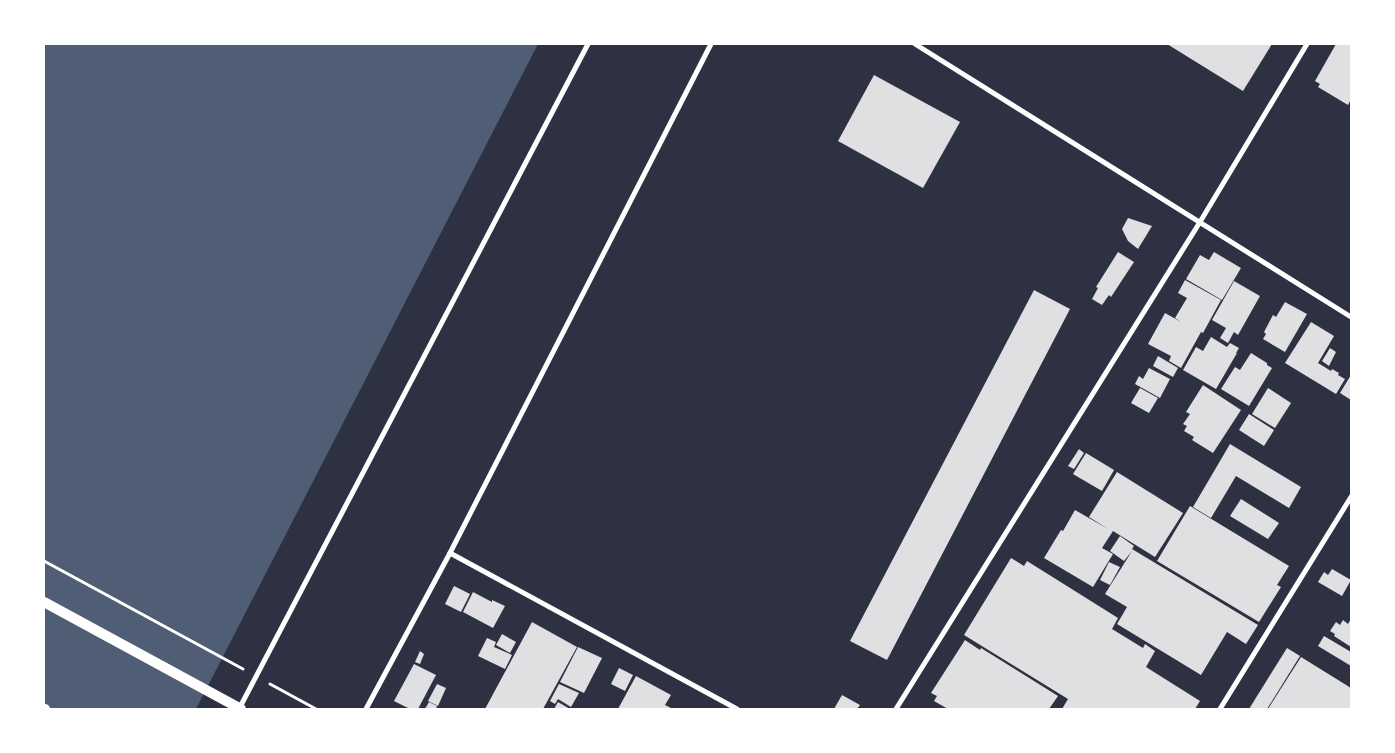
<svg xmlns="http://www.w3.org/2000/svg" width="1395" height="753" viewBox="0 0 1395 753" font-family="'Sofia Sans Condensed',sans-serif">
	<rect width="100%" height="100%" fill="#2d3142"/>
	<path fill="#4f5d75" d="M44 44H538L196 709H44Z"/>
	<g fill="#e0e0e3">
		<path d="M1167 44H1272L1243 91Z"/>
		<path d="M1336 44H1351V99L1348 105 1318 87 1320 84 1315 81Z"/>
		<path d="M874 75 960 122 923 188 838 141Z"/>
		<path d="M1128 218 1152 226 1138 249 1128 241 1122 229Z"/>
		<path d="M1118 252 1134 262 1111 297 1109 295 1102 305 1092 299 1098 288 1096 287Z"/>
		<path d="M1214 252 1241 268 1222 300 1186 279 1200 255 1209 260Z"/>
		<path d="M1185 280 1221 300 1203 333 1201 332 1181 368 1169 361 1171 356 1148 344 1165 313 1181 322 1175 318 1187 298 1178 293Z"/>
		<path d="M1234 281 1260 296 1238 335 1234 332 1228 343 1220 338 1226 328 1212 320Z"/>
		<path d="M1034 290 1070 309 887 660 850 641Z"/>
		<path d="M1285 302 1307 314 1285 352 1263 339 1266 334 1264 332 1273 315 1276 317Z"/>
		<path d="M1311 322 1334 336 1318 363 1331 371 1332 369 1339 373 1338 375 1345 379 1336 394 1285 363Z"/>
		<path d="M1211 337 1227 347 1230 343 1239 348 1236 353H1237L1216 389 1183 370 1196 347 1203 351Z"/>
		<path d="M1330 348 1336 352 1329 366 1322 361Z"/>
		<path d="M1251 353 1267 363V365L1272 368 1249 406 1221 389 1235 367 1240 370Z"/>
		<path d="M1158 356 1178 368 1173 377 1153 366Z"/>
		<path d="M1149 368 1170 379 1160 398 1135 384 1139 376 1143 379Z"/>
		<path d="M1351 375V400L1340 393Z"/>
		<path d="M1203 385 1241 410 1213 453 1192 440 1194 437 1184 431 1187 426 1183 424 1190 414 1186 412Z"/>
		<path d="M1140 388 1158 398 1149 413 1131 403Z"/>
		<path d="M1268 388 1291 403 1275 428 1252 414Z"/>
		<path d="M1249 414 1274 430 1264 446 1239 430Z"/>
		<path d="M1230 444 1301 487 1289 508 1236 476 1211 518 1193 507Z"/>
		<path d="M1079 449 1084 453 1074 469 1068 466Z"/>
		<path d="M1086 453 1114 470 1102 491 1073 474Z"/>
		<path d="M1117 472 1183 513 1155 557 1113 531 1102 548 1113 554 1093 587 1044 558 1061 530 1063 531 1075 510 1108 529 1089 517Z"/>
		<path d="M1241 499 1279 523 1268 539 1230 516Z"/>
		<path d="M1190 506 1289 566 1277 585 1281 587 1259 622 1157 561Z"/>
		<path d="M1120 536 1134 546 1132 549 1258 625 1246 644 1227 632 1201 675 1117 624 1127 607 1105 594 1132 551 1124 561 1110 551Z"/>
		<path d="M1011 558 1024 566 1027 561 1118 618 1112 629 1143 648 1145 644 1155 651 1146 667 1200 701 1195 709H1062L1068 699 964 635Z"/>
		<path d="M1109 562 1120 567 1110 585 1100 580Z"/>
		<path d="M1332 569 1351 580 1342 596 1318 582 1324 572 1328 575Z"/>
		<path d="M454 586 470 594 461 612 445 604Z"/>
		<path d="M473 592 492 602V600L505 606 493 628 463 612Z"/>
		<path d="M1351 619V647L1334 636 1335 634 1330 631 1336 622 1340 625 1343 620 1348 624Z"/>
		<path d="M532 622 577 647 543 709H485Z"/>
		<path d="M502 634 516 642 510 653 496 645Z"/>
		<path d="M1324 636 1351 652V666L1318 646Z"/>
		<path d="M487 638 496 642 494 647 512 655 505 669 478 656Z"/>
		<path d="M965 640 980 650 981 648 1058 696 1049 709H948L934 701 937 696 931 693Z"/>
		<path d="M578 647 602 658 584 693 560 682Z"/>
		<path d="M1287 648 1300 656 1267 709H1249Z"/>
		<path d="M420 651 424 654 420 664 415 662Z"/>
		<path d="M1301 657 1351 688V709H1268Z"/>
		<path d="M414 664 436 675 418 709H410L394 701Z"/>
		<path d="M619 668 633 675 625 691 611 684Z"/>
		<path d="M636 676 671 695 665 705 673 709H618Z"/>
		<path d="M437 684 446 688 438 706 428 701Z"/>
		<path d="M559 684 579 693 571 707 558 699 555 704 550 701Z"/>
		<path d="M842 695 860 705 857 709H834Z"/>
		<path d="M429 702 437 706 436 709H425Z"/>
		<path d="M558 702 570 709H554Z"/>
	</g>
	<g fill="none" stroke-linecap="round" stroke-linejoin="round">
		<g stroke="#fff" stroke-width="3">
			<path d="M44 561 243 669"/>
			<path d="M270 684 316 709"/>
		</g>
		<g stroke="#fff" stroke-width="5">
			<path d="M915 44 1351 317"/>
			<path d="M450 553 737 709"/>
			<path d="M239 709 588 44"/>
			<path d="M366 709 450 553 711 44"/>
			<path d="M896 709 1200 222 1307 44"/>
			<path d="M1220 709 1351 497"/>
		</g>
		<g stroke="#fff" stroke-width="10">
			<path d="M44 602 241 709"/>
			<path d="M44 709H45"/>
		</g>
	</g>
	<rect width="1395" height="753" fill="none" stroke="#ffffff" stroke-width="90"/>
</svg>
